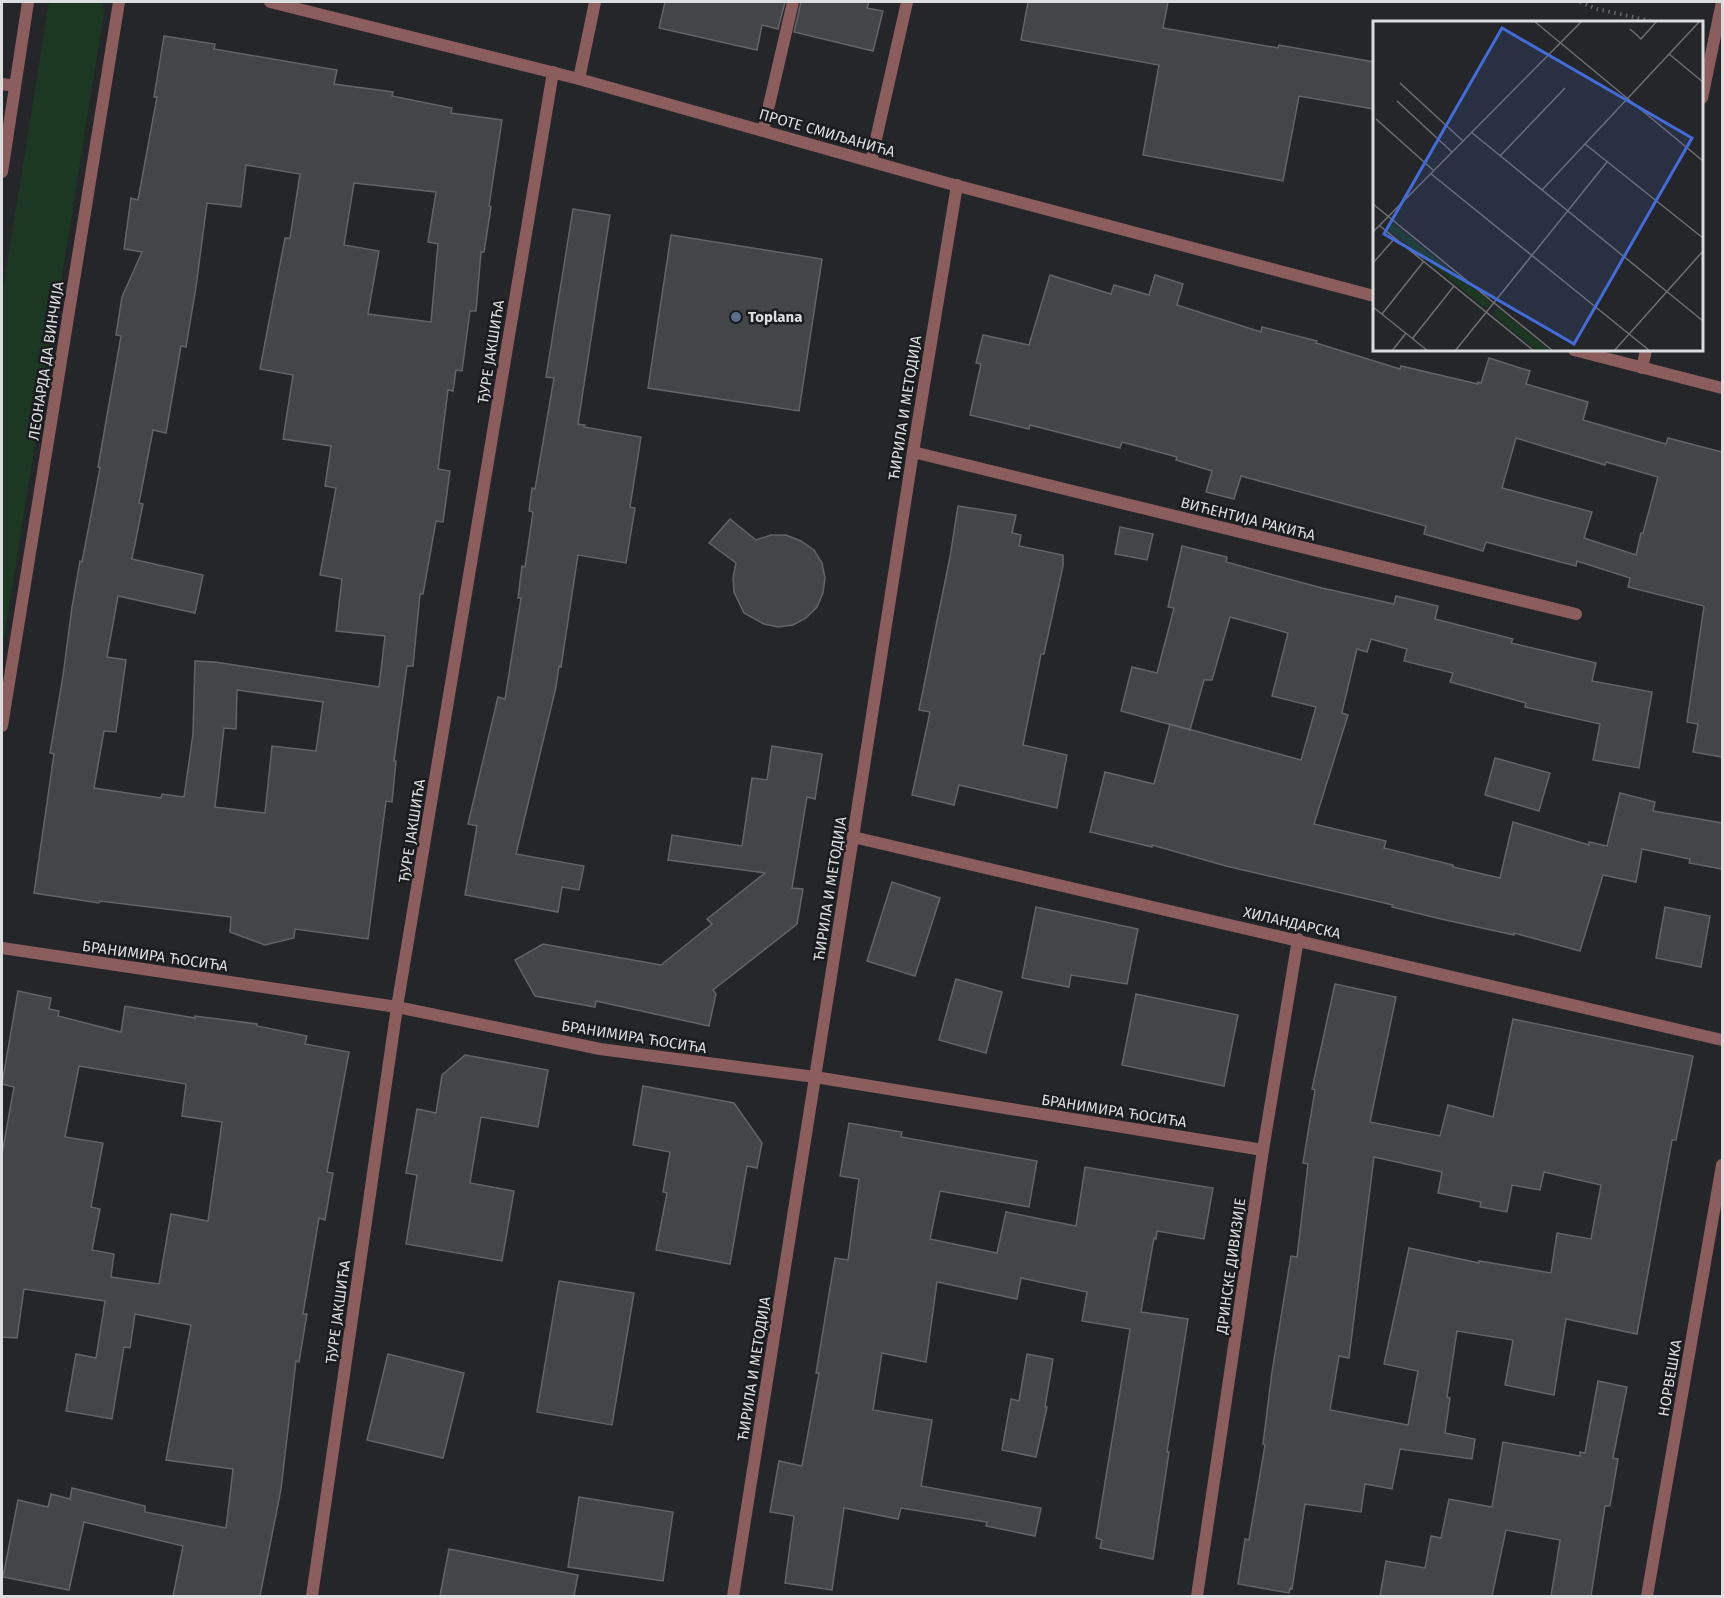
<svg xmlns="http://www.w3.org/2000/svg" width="1724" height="1598" viewBox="0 0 1724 1598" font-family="'Fira Sans',sans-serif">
	<rect width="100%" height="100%" fill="#242629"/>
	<path fill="#1c3822" d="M49 2H103L104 13 2 652V296Z"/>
	<g fill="#434549" stroke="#616468" stroke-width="1.5" fill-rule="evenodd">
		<path d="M665 2H785L778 29 762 25 757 50 659 28Z"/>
		<path d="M801 2H869L867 8 883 11 873 51 794 32Z"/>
		<path d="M1028 2H1168L1163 28 1278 48 1279 45 1374 62V109L1299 96 1283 181 1143 155 1159 65 1021 40Z"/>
		<path d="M164 36 215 44 214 49 337 70 334 84 393 92 392 96 452 108 451 113 502 120 489 206 491 207 484 252H481L476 311H470L462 371 456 370 453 391 448 390 438 469 450 471 443 522 436 521 423 594H420L413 666H407L394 761H396L392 802 386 801 368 939 295 929 294 938 265 945 230 932 231 917 100 901 99 903 34 893 54 754 50 753 63 676 72 607 80 561 82 562 100 468 98 467 121 336 116 335 122 297 142 252 124 249 131 198 138 200 157 97H154ZM246 165 300 174 290 238H285L260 369 293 375 283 439 331 446 325 486 336 488 320 575 342 579 336 631 385 636 379 687 215 662 195 661 193 734 184 797 162 794 161 798 94 788 104 731 116 732 126 660 107 657 118 596 195 613 203 575 132 559 143 504 139 503 153 430 166 433 181 346 186 347 196 287 207 203 241 207ZM354 183 436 192 428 242 438 244 431 322 368 314 379 251 344 245ZM237 690 323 702 316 751 272 746 265 813 215 807 224 728 236 729Z"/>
		<path d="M573 209 610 215 578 424 585 425 584 427 641 437 630 507 635 508 626 563 578 555 561 667 559 666 556 687 516 854 584 866 579 890 562 887 558 912 465 895 477 826 468 824 498 697 505 699 521 598H518L522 566 525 567 533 512 529 511 532 488 535 489 554 378 546 377Z"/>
		<path d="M671 235 822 259 799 411 648 388Z"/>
		<path d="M1050 275 1111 294 1114 285 1149 295 1155 275 1183 284 1177 305 1261 332 1262 327 1317 341 1316 343 1400 369 1401 366 1478 384V382L1481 383 1489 358 1530 371 1526 384 1588 402 1583 420 1666 444 1668 438 1722 452V757L1693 752 1698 724 1687 722 1704 606 1628 587 1630 578 1577 561 1576 566 1486 542 1483 551 1424 534 1426 526 1241 476 1234 499 1206 492 1212 471 1176 460 1177 457 1122 442 1120 448 1030 425 1029 429 970 415 981 364 976 363 983 335 1029 345ZM1516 438 1605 465 1606 462 1658 477 1643 533H1641L1636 555 1584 538 1592 512 1502 488Z"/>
		<path d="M958 506 1016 515 1012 533 1021 535 1019 546 1063 555V566L1044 654H1041L1023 745 1067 755 1057 808 959 785 954 805 912 795 930 712 919 710 950 557Z"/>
		<path d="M730 519 756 540 771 535H786L801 541 814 550 822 563 825 578 823 593 817 607 806 618 793 625 778 627 764 624 744 613 734 592 733 578 736 563 709 543Z"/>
		<path d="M1120 527 1153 534 1147 560 1115 554Z"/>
		<path d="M1182 546 1227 557 1226 562 1322 588 1394 604 1396 596 1438 606 1435 619 1513 639 1511 643 1596 663 1592 681 1652 692 1639 768 1593 760 1600 724 1525 707 1526 703 1450 682 1453 673 1404 661 1407 649 1371 639 1367 652 1357 649 1342 712V713L1348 715 1314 824 1386 841 1384 848 1453 865V867L1500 878 1513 822 1589 845V842L1607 846 1620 793 1655 802 1653 811 1722 823V869L1689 863 1690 859 1642 849 1636 882 1603 875 1580 951 1514 933V935L1441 919 1392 907 1393 905 1226 866 1152 845V847L1090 832 1105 772 1154 784 1170 724 1301 760 1316 707 1272 696 1288 633 1230 617 1212 680H1204L1190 730 1121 711 1132 667 1157 673 1174 608 1168 607Z"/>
		<path d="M772 746 822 754 815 799 807 797 792 888 803 889 797 924 713 990 716 994 709 1026 596 1001 595 1007 535 996 515 960 543 944 661 965 712 924 707 919 765 873 668 860 672 835 742 846 752 778 767 780Z"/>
		<path d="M1495 758 1550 773 1539 811 1485 795Z"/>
		<path d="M892 882 940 898 915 976 867 961Z"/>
		<path d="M1036 907 1138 929 1127 984 1071 975 1069 987 1022 978Z"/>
		<path d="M1665 907 1710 916 1701 967 1656 958Z"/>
		<path d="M956 979 1002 992 986 1053 939 1040Z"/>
		<path d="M1335 984 1396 997 1370 1122 1440 1136 1448 1105 1493 1117 1513 1019 1693 1056 1676 1140H1672L1637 1334 1566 1319 1554 1395 1505 1385 1513 1340 1457 1331 1447 1397 1450 1398 1445 1433 1475 1439 1472 1459 1400 1449 1392 1489 1365 1484 1361 1512 1305 1504 1292 1589 1290 1588 1289 1593 1238 1584 1245 1539 1249 1540 1265 1445 1263 1444 1272 1372 1291 1256 1297 1257 1308 1164 1303 1163 1315 1090 1312 1089ZM1374 1157 1442 1172 1438 1193 1481 1202 1480 1207 1507 1212 1512 1185 1540 1190 1544 1172 1601 1185 1591 1239 1557 1233 1551 1273 1479 1261V1263L1409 1248 1384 1364 1418 1371 1408 1425 1330 1410 1339 1356 1349 1358Z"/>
		<path d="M18 991 51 998 49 1009 59 1011 58 1016 121 1032 125 1006 195 1018V1016L257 1024V1026L307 1036 305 1044 349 1052 327 1172 333 1173 325 1220 319 1218 303 1314H307L299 1362 296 1361 281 1489 260 1596H173L183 1546 84 1522 69 1590 3 1577 18 1500 48 1507 51 1494 70 1499 72 1488 145 1506V1512L226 1528 233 1469 166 1460 191 1325 135 1314 130 1348 124 1347 112 1419 66 1411 76 1354 96 1358 105 1301 24 1289 17 1338 2 1337V1154L14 1087 2 1084ZM79 1066 186 1084 182 1116 222 1122 208 1221 171 1214 159 1284 111 1277 114 1254 92 1250 100 1209 91 1207 103 1143 65 1137Z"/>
		<path d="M1136 994 1238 1015 1224 1086 1122 1065Z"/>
		<path d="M465 1055 548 1070 538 1127 481 1117 470 1183 514 1191 502 1261 406 1244 417 1175 406 1173 417 1109 436 1113 442 1075Z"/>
		<path d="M643 1086 734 1103 762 1143 757 1168 747 1166 730 1264 656 1250 667 1193 663 1192 670 1152 633 1145Z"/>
		<path d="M849 1123 902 1132 901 1137 1037 1161 1029 1207 940 1191 930 1239 997 1253 1006 1212 1076 1226 1085 1167 1213 1188 1204 1239 1157 1231 1156 1239 1154 1238 1141 1312 1188 1319 1167 1452H1169L1153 1559 1100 1548 1102 1540 1096 1538 1130 1329 1082 1321 1087 1292 1021 1278 1017 1299 937 1282 926 1362 882 1353 873 1410 932 1420 921 1486 1041 1508 1035 1536 986 1526 987 1522 901 1508 898 1519 844 1508 832 1590 785 1583 794 1516 770 1512 779 1461 802 1466 819 1373H816L835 1258 848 1260 859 1179 840 1176Z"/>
		<path d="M559 1281 634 1293 612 1425 537 1412Z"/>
		<path d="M388 1354 464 1373 443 1458 367 1440Z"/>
		<path d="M1027 1354 1053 1359 1045 1407H1047L1036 1457 1002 1450 1011 1399 1019 1401Z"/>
		<path d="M1598 1381 1627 1387 1613 1458 1618 1459 1610 1506H1605L1591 1596H1551L1560 1540 1506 1530 1492 1596H1380L1386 1561 1425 1568 1431 1536 1441 1538 1449 1499 1492 1507 1503 1442 1580 1456V1452L1585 1453Z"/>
		<path d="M579 1497 673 1512 663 1581 568 1567Z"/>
		<path d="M449 1549 578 1575 574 1596H440Z"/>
	</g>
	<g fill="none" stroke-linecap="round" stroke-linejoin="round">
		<path stroke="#65676a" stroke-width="4" stroke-dasharray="1.5 4.5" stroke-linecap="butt" d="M1580 2 1597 9 1655 22"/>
		<g stroke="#8b5e5d" stroke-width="12">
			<path d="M1702 98 1722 2"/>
			<path d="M1642 368 1646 350"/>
		</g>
		<g stroke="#8b5e5d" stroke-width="12">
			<path d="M579 79 595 2"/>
			<path d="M2 84 15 86"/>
			<path d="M763 131 793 2"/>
			<path d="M871 161 907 2"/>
			<path d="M2 172 28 2"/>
			<path d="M913 452 1576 614"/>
			<path d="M2 726 119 2"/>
			<path d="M853 837 1722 1040"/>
			<path d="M2 948 397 1007 600 1049 815 1077 1263 1150"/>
			<path d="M312 1596 397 1007 553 72"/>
			<path d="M733 1596 853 837 913 452 957 185"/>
			<path d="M1197 1596 1263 1150 1298 939"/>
			<path d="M1647 1596 1722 1165"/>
		</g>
		<g stroke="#8b5e5d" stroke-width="12">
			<path d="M270 2 579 79 947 183 1374 296"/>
			<path d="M1574 350 1722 388"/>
		</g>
	</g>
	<circle fill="#5c6f8a" stroke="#1a1c1f" stroke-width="2" cx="736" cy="317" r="6"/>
	<g text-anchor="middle" stroke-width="5" stroke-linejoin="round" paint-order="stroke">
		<g font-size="15" fill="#dbdddf" stroke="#1a1c1f">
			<text transform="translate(827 133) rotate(16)" y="5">ПРОТЕ СМИЉАНИЋА</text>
			<text transform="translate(491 352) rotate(-81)" y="5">ЂУРЕ ЈАКШИЋА</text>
			<text transform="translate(46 361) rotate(-81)" y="5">ЛЕОНАРДА ДА ВИНЧИЈА</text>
			<text transform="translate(905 408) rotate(-81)" y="5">ЋИРИЛА И МЕТОДИЈА</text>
			<text transform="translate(1248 519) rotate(14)" y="5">ВИЋЕНТИЈА РАКИЋА</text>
			<text transform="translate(412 831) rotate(-81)" y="5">ЂУРЕ ЈАКШИЋА</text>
			<text transform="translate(830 889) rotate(-81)" y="5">ЋИРИЛА И МЕТОДИЈА</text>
			<text transform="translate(1292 923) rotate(13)" y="5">ХИЛАНДАРСКА</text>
			<text transform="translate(155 956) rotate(8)" y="5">БРАНИМИРА ЋОСИЋА</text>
			<text transform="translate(634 1037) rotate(9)" y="5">БРАНИМИРА ЋОСИЋА</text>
			<text transform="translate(1114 1111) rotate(9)" y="5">БРАНИМИРА ЋОСИЋА</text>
			<text transform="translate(1231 1266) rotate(-82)" y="5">ДРИНСКЕ ДИВИЗИЈЕ</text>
			<text transform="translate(338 1312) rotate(-82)" y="5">ЂУРЕ ЈАКШИЋА</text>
			<text transform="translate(754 1369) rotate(-81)" y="5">ЋИРИЛА И МЕТОДИЈА</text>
			<text transform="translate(1670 1378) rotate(-80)" y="5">НОРВЕШКА</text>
		</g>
		<g font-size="15" font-weight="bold" fill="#dbdddf" stroke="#1a1c1f" text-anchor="start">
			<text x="748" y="322">Toplana</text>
		</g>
	</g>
	<g transform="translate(1373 21)">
		<rect width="330" height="330" fill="#242629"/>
		<path d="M18 201 117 281V283L112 287 14 207ZM122 288H126L177 330H164L121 294Z" fill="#1c3822"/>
		<path fill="none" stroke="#6d6f72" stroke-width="1.5" d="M161 0 330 140M257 8 268 18 284 0M296 33 330 61M27 62 90 120M24 80 79 131M3 98 60 149M98 111 330 300M212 123 330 217M127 135 192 67M57 152 277 330M169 169 327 0M0 183 180 330M7 205 161 330M0 211 209 0M0 242 22 217M0 286 55 330M9 293 51 240M39 318 81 265M19 330 33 312M82 330 234 141M241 330 330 230"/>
		<path fill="#436bd9" fill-opacity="0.15" stroke="#436bd9" stroke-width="3" d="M129 7 319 117 201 323 11 213Z"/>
		<rect width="330" height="330" fill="none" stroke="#dbdddf" stroke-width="3"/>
	</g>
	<rect width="1724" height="1598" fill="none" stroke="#dbdddf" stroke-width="6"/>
</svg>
